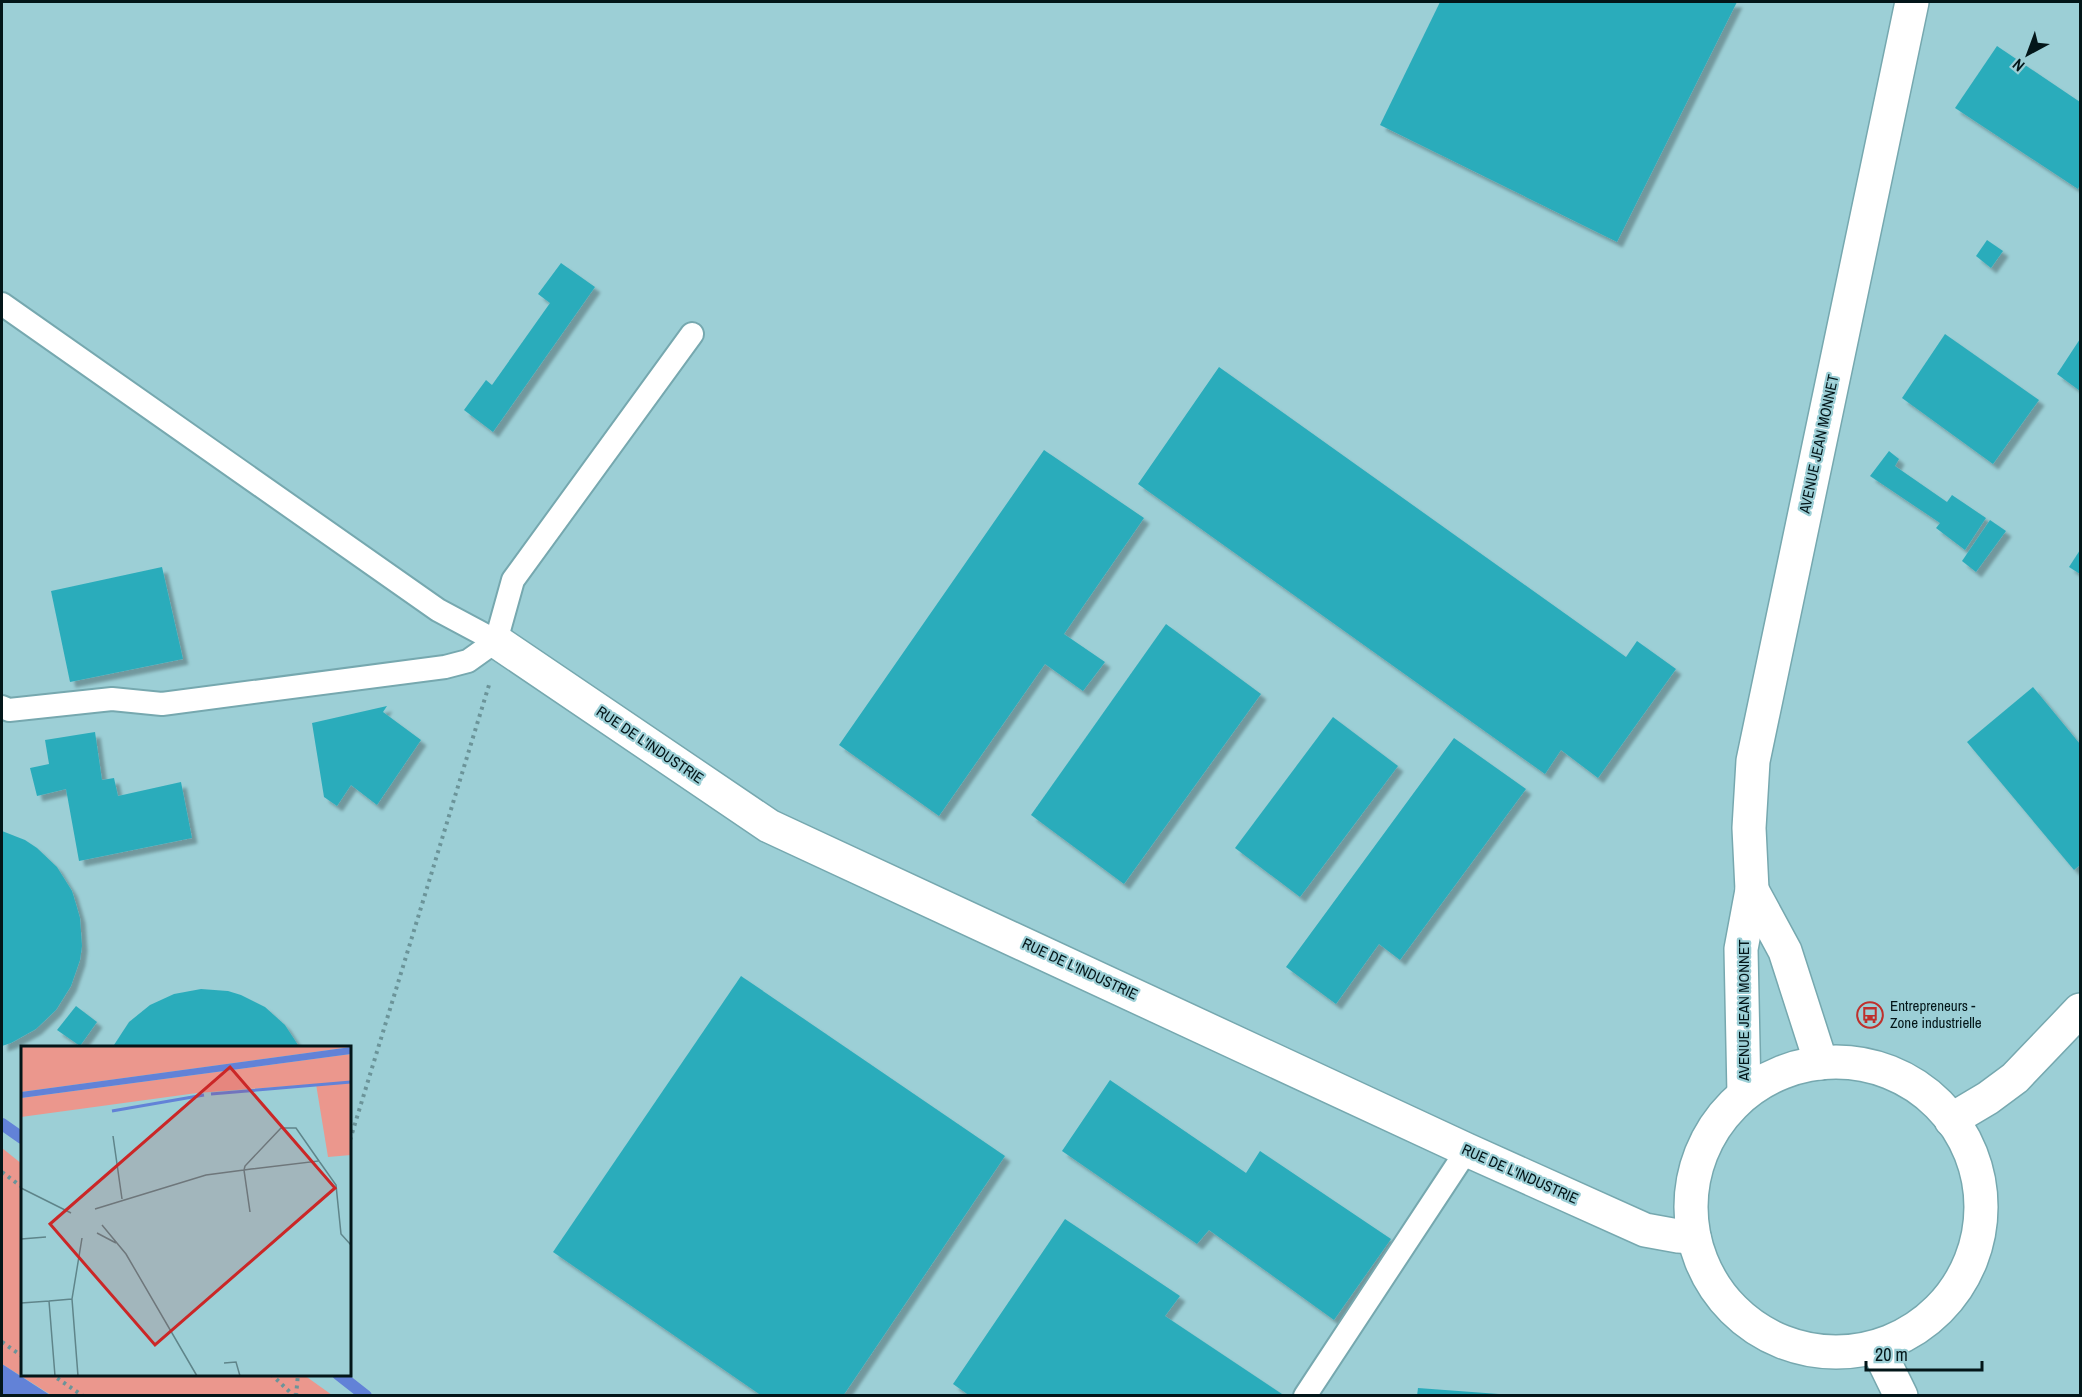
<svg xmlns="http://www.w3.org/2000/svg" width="2082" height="1397" viewBox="0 0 2082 1397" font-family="'Archivo Narrow',sans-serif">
	<defs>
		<filter id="shadow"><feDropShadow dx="5.5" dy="5.5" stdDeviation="1.5" flood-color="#0004"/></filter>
	</defs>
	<rect width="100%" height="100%" fill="#9ccfd6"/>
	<path fill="#eb978d" d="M2 1148 22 1164V1374L304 1375 332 1395H51L2 1364Z"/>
	<path fill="#6282d7" d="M2 1364 50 1395H51H2Z"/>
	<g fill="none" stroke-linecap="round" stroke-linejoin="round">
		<g stroke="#6282d7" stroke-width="12">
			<path d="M2 1124 22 1138"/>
			<path d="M338 1374 366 1396"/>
		</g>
	</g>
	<g fill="#2cacbb" filter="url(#shadow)">
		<path d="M1440 2H1737L1617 242 1380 125Z"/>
		<path d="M1997 46 2080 102V184L2078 189 1955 108Z"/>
		<path d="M1987 240 2003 251 1991 268 1976 256Z"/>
		<path d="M561 263 595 287 493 432 464 410 486 380 492 385 550 303 538 294Z"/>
		<path d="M1945 334 2039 400 1993 464 1902 398Z"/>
		<path d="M2080 339V391L2057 374Z"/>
		<path d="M1219 367 1626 657 1637 641 1676 669 1598 778 1561 750 1545 774 1138 484Z"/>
		<path d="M1044 450 1144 518 1064 634 1105 662 1083 691 1045 664 939 816 839 745Z"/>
		<path d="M1889 451 1899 459 1895 466 1947 502 1952 495 1986 518 1965 550 1936 528 1940 523 1870 476Z"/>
		<path d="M1990 520 2006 531 1976 572 1962 561Z"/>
		<path d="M2080 550V574L2069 567Z"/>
		<path d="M162 567 183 659 70 682 51 591Z"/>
		<path d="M1166 624 1261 694 1124 884 1031 815Z"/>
		<path d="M2033 687 2080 744V865L2074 870 1967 742Z"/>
		<path d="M387 706 383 712 421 740 377 805 351 785 337 806 324 797 312 723Z"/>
		<path d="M1333 717 1398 766 1300 897 1235 848Z"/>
		<path d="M95 732 102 780 114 778 118 796 181 782 192 838 79 861 66 789 37 796 30 768 49 764 45 740Z"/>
		<path d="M1454 738 1526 789 1400 960 1379 944 1336 1004 1286 967Z"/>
		<path d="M2 831 25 840 37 848 57 867 72 891 76 904 80 918 82 946 80 960 71 986 56 1010 36 1029 11 1043 2 1046Z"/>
		<path d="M741 976 1005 1156 843 1396H762L553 1252Z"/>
		<path d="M201 989 228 991 241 995 265 1007 285 1025 300 1048H112L129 1022 150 1005 174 994Z"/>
		<path d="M76 1006 97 1022 80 1046 57 1030Z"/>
		<path d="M1110 1080 1246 1173 1260 1151 1391 1239 1334 1320 1209 1230 1197 1244 1062 1151Z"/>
		<path d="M1065 1219 1180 1296 1165 1316 1285 1396H970L953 1384Z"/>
		<path d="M1418 1388 1499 1394V1396H1417Z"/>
	</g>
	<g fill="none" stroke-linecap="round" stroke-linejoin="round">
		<g stroke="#76a8af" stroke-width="26">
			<g id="lane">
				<path d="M2 304 438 610 496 641"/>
				<path d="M2 707 9 710 112 699 162 704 445 667 468 661 496 641 513 580 692 334"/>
				<path d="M1305 1396 1467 1150"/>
			</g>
		</g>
		<g stroke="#76a8af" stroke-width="36">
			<g id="street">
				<path d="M496 641 769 826 1467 1150 1645 1230 1678 1236 1694 1237"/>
				<path d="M1951 1120 1988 1098 2015 1078 2080 1010"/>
				<path d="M1877 1347 1901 1396"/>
			</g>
		</g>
		<g stroke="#76a8af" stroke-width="36">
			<g id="secondary">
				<path d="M1752 890 1785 951 1821 1063"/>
				<circle cx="1836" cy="1207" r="145"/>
				<path d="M1744 1094 1741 949 1752 890 1749 828 1753 761 1912 2"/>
			</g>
		</g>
		<g stroke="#6b9499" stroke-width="4" stroke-dasharray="3 4.5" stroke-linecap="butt">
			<path d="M350 1140 489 685"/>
			<path d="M2 1172 22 1187"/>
			<path d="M2 1342 22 1356"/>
			<path d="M51 1374 83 1396"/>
			<path d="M271 1374 294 1396"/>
			<path d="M296 1396 298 1374"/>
		</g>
		<use href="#lane" stroke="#fff" stroke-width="22"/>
		<use href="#street" stroke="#fff" stroke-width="33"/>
		<use href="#secondary" stroke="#fff" stroke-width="33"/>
	</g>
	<defs>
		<g id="bus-ring" transform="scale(1.35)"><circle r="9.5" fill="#9ccfd6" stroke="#bf302c" stroke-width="1.5"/><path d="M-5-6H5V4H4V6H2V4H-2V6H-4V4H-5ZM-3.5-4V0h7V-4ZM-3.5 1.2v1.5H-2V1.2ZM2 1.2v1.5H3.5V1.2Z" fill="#bf302c"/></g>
	</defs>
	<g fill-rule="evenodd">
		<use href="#bus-ring" x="1870" y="1015"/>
	</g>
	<g text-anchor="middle" stroke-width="4.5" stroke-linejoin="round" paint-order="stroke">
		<g font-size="15" fill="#031619" stroke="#9ccfd6">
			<text transform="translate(1819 444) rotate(-78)" y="5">AVENUE JEAN MONNET</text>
			<text transform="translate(650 745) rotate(34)" y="5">RUE DE L'INDUSTRIE</text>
			<text transform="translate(1080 969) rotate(25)" y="5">RUE DE L'INDUSTRIE</text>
			<text transform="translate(1744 1010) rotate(-90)" y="5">AVENUE JEAN MONNET</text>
			<text transform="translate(1520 1174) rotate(24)" y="5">RUE DE L'INDUSTRIE</text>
		</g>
		<g font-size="15" fill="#031619" stroke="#9ccfd6" text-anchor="start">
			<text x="1890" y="1011">Entrepreneurs -<tspan x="1890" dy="17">Zone industrielle</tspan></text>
		</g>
	</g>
	<g transform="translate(21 1046)">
		<rect width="330" height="330" fill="#9ccfd6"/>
		<path d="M0 0H330V1L0 46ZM330 8V109L307 111 295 38 176 47 0 71V52Z" fill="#eb978d"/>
		<path d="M330 1V8L0 52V46Z" fill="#6282d7"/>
		<path fill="none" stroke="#6282d7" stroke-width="3" d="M190 48 330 36M91 65 183 49"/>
		<path fill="none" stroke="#5f858a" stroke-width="1.5" d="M92 90 101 153M298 115 315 139 320 188 330 199M0 142 50 167M74 163 185 129 223 124 230 123 298 115 275 82H260L224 120 223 124 229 166M81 179 105 208 176 330M76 187 95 197M0 193 25 191M28 255 51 253M0 257 28 255 34 330M203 317 215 316 219 330M57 330 51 253 61 192"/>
		<path fill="#cb2727" fill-opacity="0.15" stroke="#cb2727" stroke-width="3" d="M209 21 314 142 134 299 29 178Z"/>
		<rect width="330" height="330" fill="none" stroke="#031619" stroke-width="3"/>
	</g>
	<rect width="2082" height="1397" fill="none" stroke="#031619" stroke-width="6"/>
	<g transform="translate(2028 54) rotate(221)" stroke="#9ccfd6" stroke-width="4.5" paint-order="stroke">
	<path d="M0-4.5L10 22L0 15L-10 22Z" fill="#031619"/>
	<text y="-9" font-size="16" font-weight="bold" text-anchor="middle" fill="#031619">N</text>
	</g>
	<path d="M1866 1361v9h116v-9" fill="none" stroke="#031619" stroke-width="3"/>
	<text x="1875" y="1361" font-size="18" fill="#031619" stroke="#9ccfd6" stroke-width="4.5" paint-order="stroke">20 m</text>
</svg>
